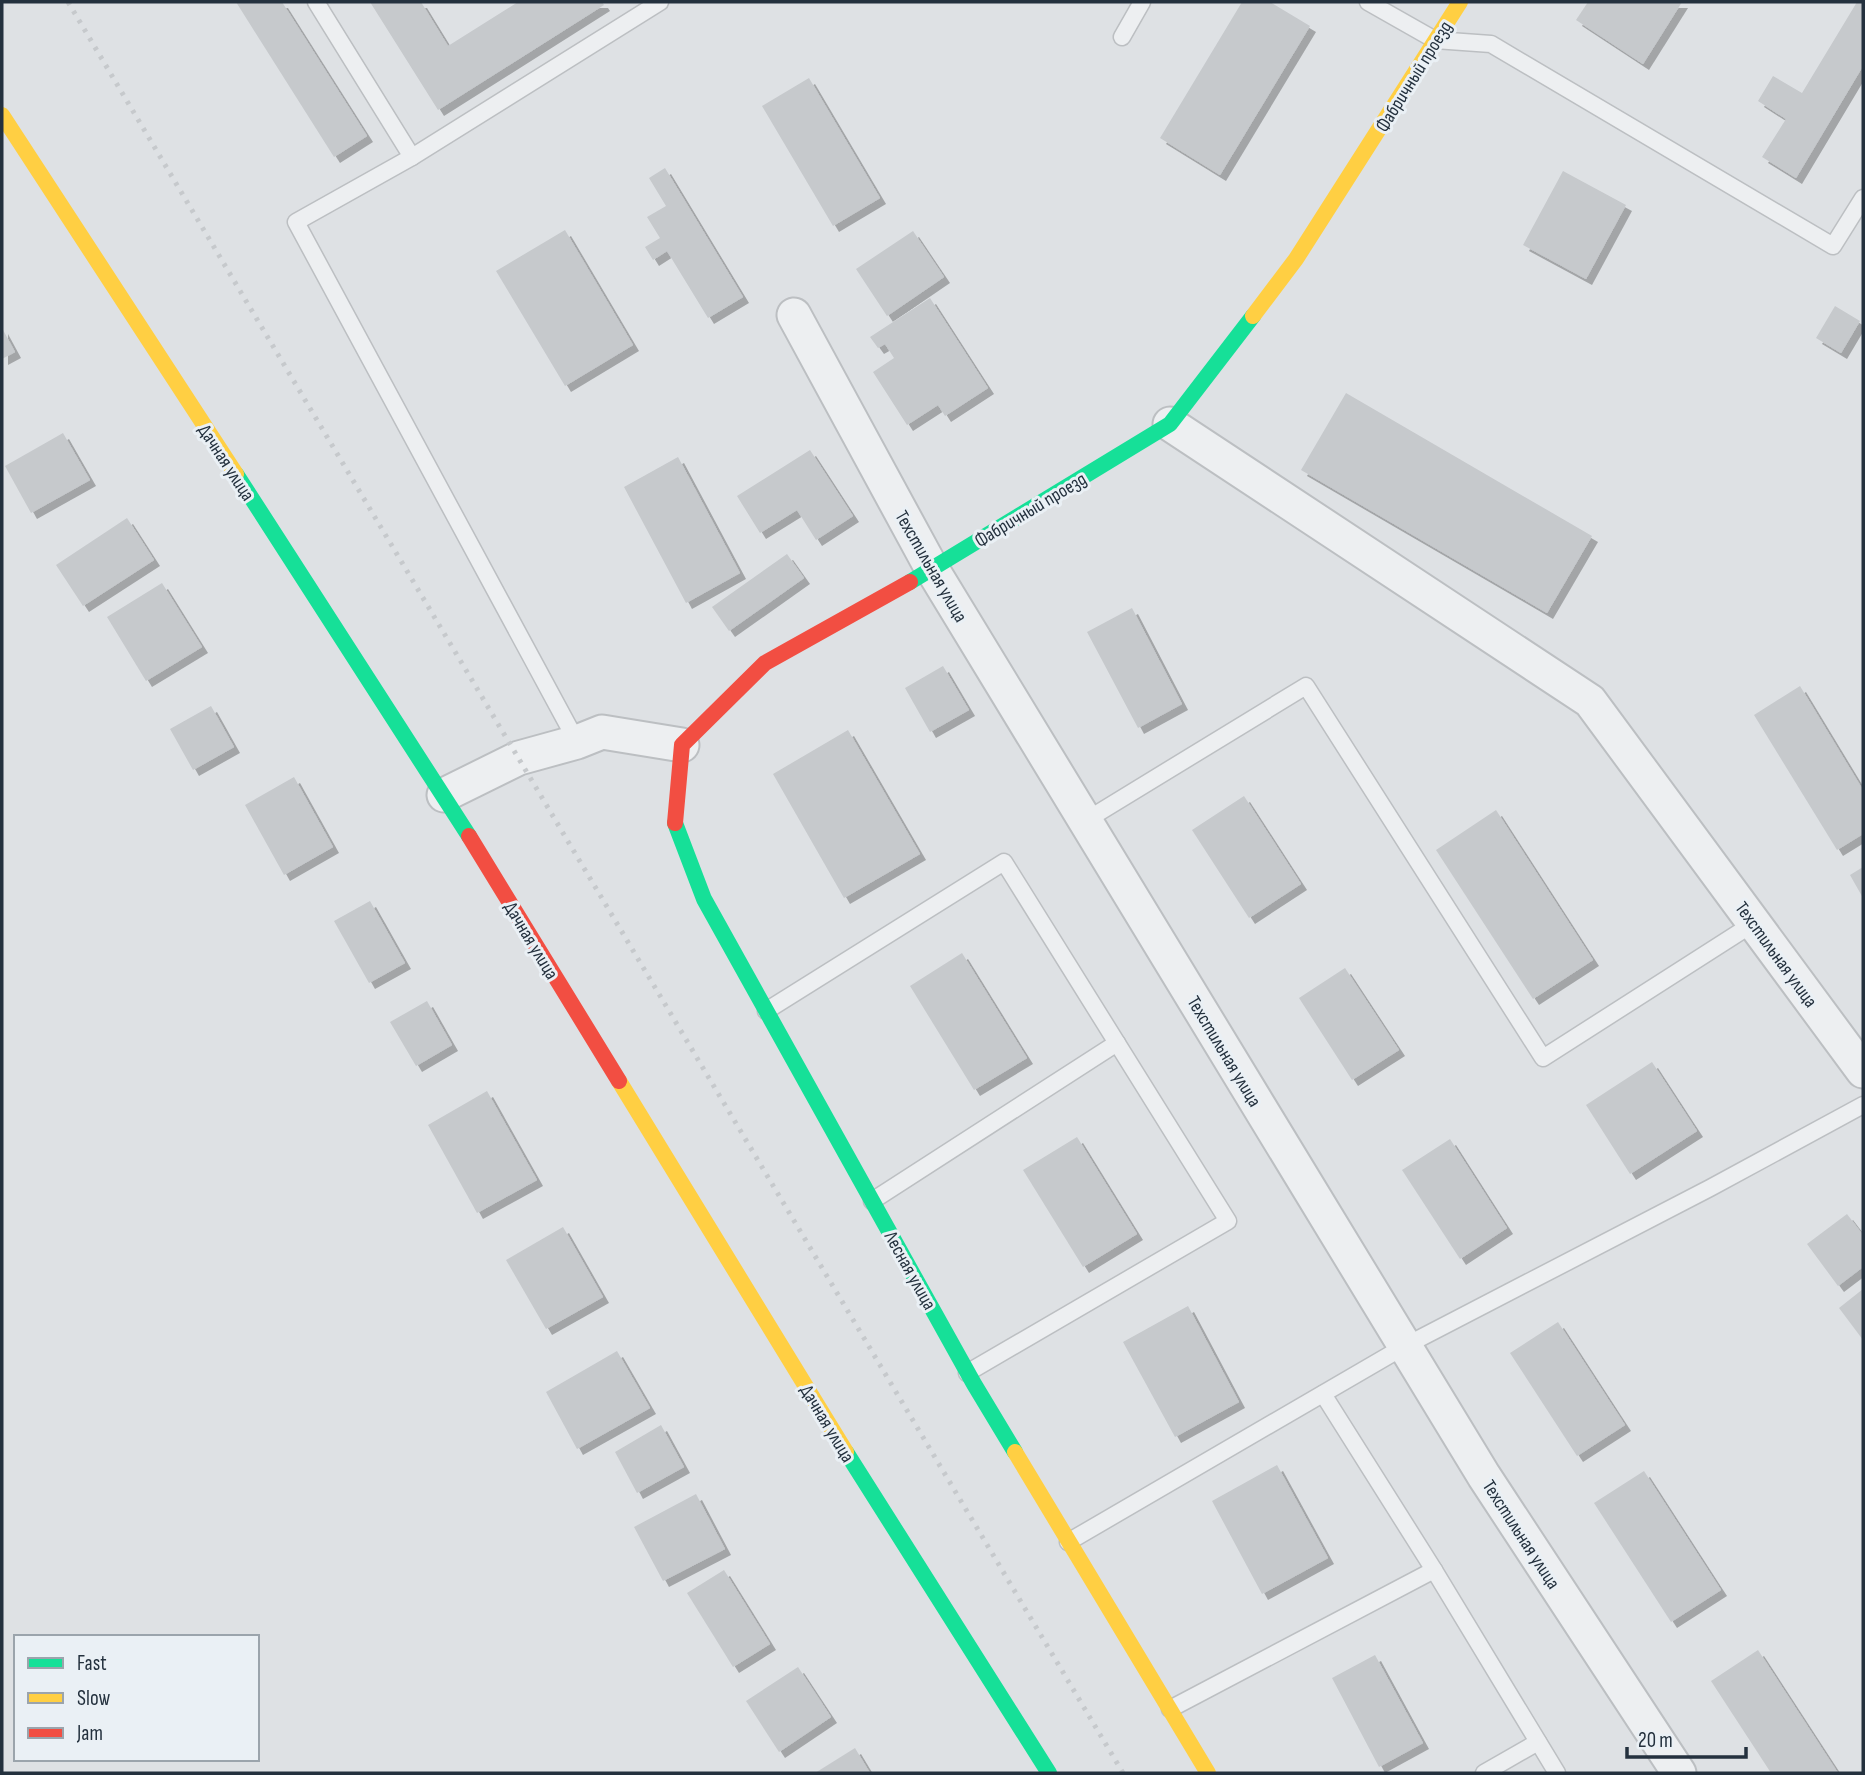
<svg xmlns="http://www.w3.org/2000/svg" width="1865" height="1775" viewBox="0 0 1865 1775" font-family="'Sofia Sans Condensed',sans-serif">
	<defs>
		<filter id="shadow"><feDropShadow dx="6" dy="6" stdDeviation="0" flood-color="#0004"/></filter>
	</defs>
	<rect width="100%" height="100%" fill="#dee1e4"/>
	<g fill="#c6c9cc" filter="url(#shadow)">
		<path d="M236 2H282L367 136 334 157Z"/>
		<path d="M370 2H421L448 46 518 2H602L604 5 438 110Z"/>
		<path d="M1242 2H1270L1310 26 1220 175 1160 138Z"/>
		<path d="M1588 2H1682L1643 64 1576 20Z"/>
		<path d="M1857 2H1863V66L1796 178 1762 157 1786 119 1758 101 1773 76 1802 93Z"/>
		<path d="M809 78 880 198 833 226 762 106Z"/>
		<path d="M665 168 743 297 708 318 667 251 653 260 645 247 660 238 647 217 666 206 649 178Z"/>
		<path d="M1563 171 1626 205 1586 279 1523 245Z"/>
		<path d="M565 230 633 345 565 386 496 271Z"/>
		<path d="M913 231 944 277 887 316 856 269Z"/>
		<path d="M930 298 988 388 945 416 938 405 907 425 873 372 894 358 885 344 878 348 870 337Z"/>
		<path d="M1835 306 1860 321 1841 353 1816 338Z"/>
		<path d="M2 328 15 352 2 359Z"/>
		<path d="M1346 393 1592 536 1547 613 1301 470Z"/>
		<path d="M63 433 90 480 31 513 5 466Z"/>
		<path d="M810 450 853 516 816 540 797 510 760 533 737 496Z"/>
		<path d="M678 457 740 573 686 603 624 487Z"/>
		<path d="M127 518 154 560 83 606 56 565Z"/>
		<path d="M787 554 804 578 729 631 712 607Z"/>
		<path d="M162 583 202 647 146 681 107 617Z"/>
		<path d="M1132 608 1182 704 1138 728 1087 632Z"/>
		<path d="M943 666 969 710 930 732 905 688Z"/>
		<path d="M1800 686 1863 790V834L1837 850 1754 715Z"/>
		<path d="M211 706 234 747 193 770 170 729Z"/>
		<path d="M848 730 920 854 844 898 773 774Z"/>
		<path d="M294 777 333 847 284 875 245 805Z"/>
		<path d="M1244 796 1301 884 1249 918 1192 830Z"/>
		<path d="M1496 810 1593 960 1533 999 1436 850Z"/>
		<path d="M1863 867V898L1850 875Z"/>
		<path d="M370 901 405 963 369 983 334 921Z"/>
		<path d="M962 953 1027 1058 974 1090 910 986Z"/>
		<path d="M1345 968 1399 1050 1352 1080 1299 998Z"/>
		<path d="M427 1001 452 1045 416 1066 390 1022Z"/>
		<path d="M1652 1062 1697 1131 1630 1174 1586 1105Z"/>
		<path d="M487 1091 537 1180 477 1213 428 1125Z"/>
		<path d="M1077 1137 1137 1234 1083 1267 1023 1170Z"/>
		<path d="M1450 1139 1507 1228 1460 1259 1402 1170Z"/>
		<path d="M1847 1214 1863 1235V1267L1838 1286 1807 1244Z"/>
		<path d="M563 1227 603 1297 546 1329 506 1260Z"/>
		<path d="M1863 1289V1340L1839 1308Z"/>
		<path d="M1188 1306 1239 1402 1175 1437 1123 1342Z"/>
		<path d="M1558 1322 1625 1425 1577 1456 1510 1353Z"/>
		<path d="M617 1351 650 1408 577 1449 546 1392Z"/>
		<path d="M661 1425 684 1467 637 1493 615 1452Z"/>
		<path d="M1277 1465 1328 1558 1262 1594 1212 1501Z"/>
		<path d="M1644 1471 1721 1590 1671 1622 1594 1503Z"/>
		<path d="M696 1494 725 1549 663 1581 634 1527Z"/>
		<path d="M724 1570 770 1644 733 1667 687 1593Z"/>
		<path d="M1758 1650 1838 1773H1771L1711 1681Z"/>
		<path d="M1375 1655 1423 1743 1379 1767 1332 1678Z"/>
		<path d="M798 1667 831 1717 779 1752 746 1701Z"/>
		<path d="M855 1748 870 1773H815Z"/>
	</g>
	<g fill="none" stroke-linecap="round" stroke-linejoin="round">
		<g stroke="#bcbfc2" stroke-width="19">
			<g id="lane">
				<path d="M316 2 412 157"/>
				<path d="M1368 2 1435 40 1491 44 1833 246 1863 198"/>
				<path d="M1122 37 1142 2"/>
				<path d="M577 742 296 222 412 157 660 2"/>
				<path d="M1085 821 1306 686 1543 1058 1754 923"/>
				<path d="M766 1011 1004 862 1228 1221 967 1373"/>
				<path d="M872 1201 1117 1043"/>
				<path d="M1323 1394 1434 1570 1557 1773"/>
				<path d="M1068 1542 1405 1346 1710 1188 1863 1105"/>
				<path d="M1170 1709 1434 1570"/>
				<path d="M1484 1773 1538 1742"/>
			</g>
		</g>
		<g stroke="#bcbfc2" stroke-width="37">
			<g id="street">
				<path d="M794 315 932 569 1484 1476 1679 1773"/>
				<path d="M1170 424 1590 701 1863 1071"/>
				<path d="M444 795 519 758 577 742 602 732 682 745"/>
			</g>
		</g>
		<use href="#lane" stroke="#edeff1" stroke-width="16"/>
		<use href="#street" stroke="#edeff1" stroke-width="33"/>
		<g stroke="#16e098" stroke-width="16">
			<path d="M236 474 469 836"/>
			<path d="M910 582 1170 424 1253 316"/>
			<path d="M675 823 704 899 974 1384 1015 1452"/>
			<path d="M846 1452 1049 1773"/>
		</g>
		<g stroke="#ffcf43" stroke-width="16">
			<path d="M2 115 236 474"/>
			<path d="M1253 316 1296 259 1460 2"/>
			<path d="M619 1081 846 1452"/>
			<path d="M1015 1452 1208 1773"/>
		</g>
		<g stroke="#f24e42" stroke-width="16">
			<path d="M675 823 682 745 765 663 910 582"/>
			<path d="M469 836 619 1081"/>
		</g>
		<path stroke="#c6c9cc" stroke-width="5" stroke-dasharray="3.5 7" stroke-linecap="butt" d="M68 2 1123 1773"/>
	</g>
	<g text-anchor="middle" stroke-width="6" stroke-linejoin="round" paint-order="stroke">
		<g font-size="19" fill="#24313e" stroke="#eaf0f5">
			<text transform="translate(1413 76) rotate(-58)" y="7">Фабричный проезд</text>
			<text transform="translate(227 462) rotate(57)" y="7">Дачная улица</text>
			<text transform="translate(1030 509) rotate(-31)" y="7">Фабричный проезд</text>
			<text transform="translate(932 566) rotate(60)" y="7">Техстильная улица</text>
			<text transform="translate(532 940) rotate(59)" y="7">Дачная улица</text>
			<text transform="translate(1777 954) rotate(54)" y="7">Техстильная улица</text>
			<text transform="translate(1225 1051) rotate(59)" y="7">Техстильная улица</text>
			<text transform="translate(911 1270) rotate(61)" y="7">Лесная улица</text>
			<text transform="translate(828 1423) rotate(59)" y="7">Дачная улица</text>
			<text transform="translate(1522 1534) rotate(57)" y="7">Техстильная улица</text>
		</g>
	</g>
	<rect width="1865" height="1775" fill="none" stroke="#24313e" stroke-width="7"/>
	<rect x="14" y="1635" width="245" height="126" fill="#eaf0f5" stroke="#9ba4ac" stroke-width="2"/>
	<rect x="28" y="1658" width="35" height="10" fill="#16e098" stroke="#9ba4ac" stroke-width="2"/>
	<text x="77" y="1670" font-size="21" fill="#24313e">Fast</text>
	<rect x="28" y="1693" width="35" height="10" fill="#ffcf43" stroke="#9ba4ac" stroke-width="2"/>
	<text x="77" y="1705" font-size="21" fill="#24313e">Slow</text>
	<rect x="28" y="1728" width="35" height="10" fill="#f24e42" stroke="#9ba4ac" stroke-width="2"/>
	<text x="77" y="1740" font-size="21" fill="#24313e">Jam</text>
	<path d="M1627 1747v10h119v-10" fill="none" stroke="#24313e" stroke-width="3.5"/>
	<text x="1638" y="1747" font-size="21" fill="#24313e" stroke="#eaf0f5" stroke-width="5" paint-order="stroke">20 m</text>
</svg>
